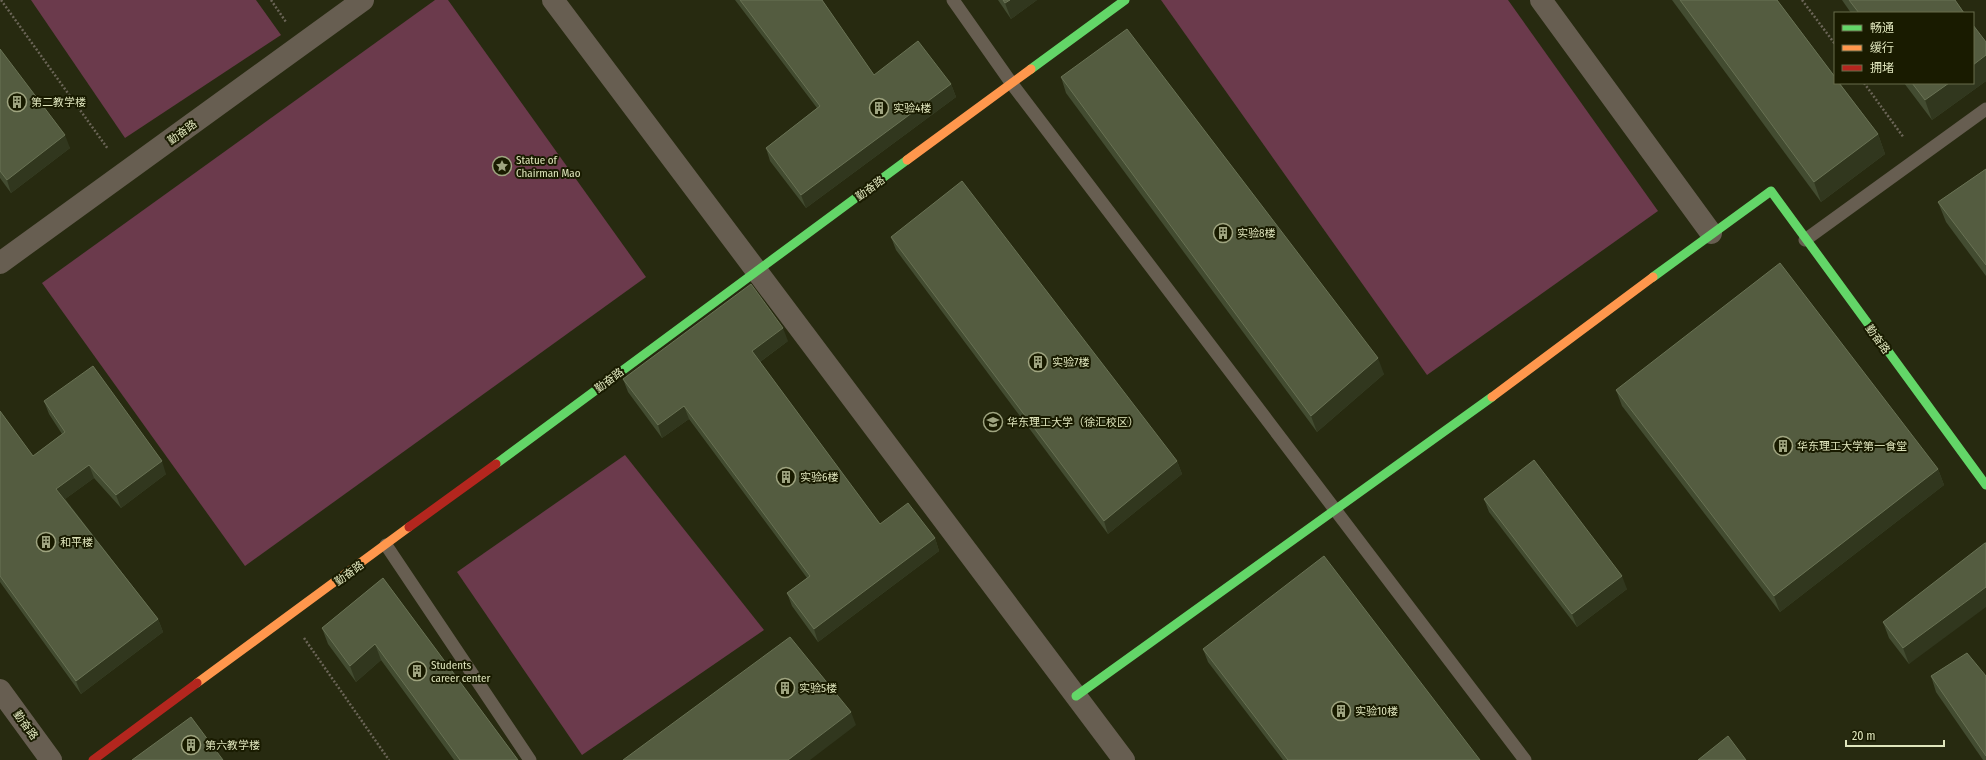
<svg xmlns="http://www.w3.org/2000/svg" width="1986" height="760" viewBox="0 0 1986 760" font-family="'Fira Sans Condensed','Noto Sans SC',sans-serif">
	<rect width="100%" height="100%" fill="#272a10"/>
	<g fill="#6b3a4c">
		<path d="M31 0H256L281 35 125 138Z"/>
		<path d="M435 0H448L646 277 245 566 42 283Z"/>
		<path d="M1161 0H1508L1658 211 1427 375Z"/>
		<path d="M625 455 764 630 582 755 457 572Z"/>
	</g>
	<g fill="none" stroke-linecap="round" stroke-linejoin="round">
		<g stroke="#6b6557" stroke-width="2.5" stroke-dasharray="2 2" stroke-linecap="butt">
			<path d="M1 0 108 149"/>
			<path d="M271 0 286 22"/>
			<path d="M1802 0 1835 44"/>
			<path d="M1864 83 1904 138"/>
			<path d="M304 638 389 760"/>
		</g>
		<g stroke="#675e51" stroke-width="13">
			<path d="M953 0 1012 84 1525 760"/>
			<path d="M1805 240 1986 109"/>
			<path d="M386 545 530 760"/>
		</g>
		<g stroke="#675e51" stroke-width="22">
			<path d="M553 0 1124 760"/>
			<path d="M1541 0 1711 233"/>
			<path d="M0 263 363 0"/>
			<path d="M0 690 51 760"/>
		</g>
		<g stroke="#63d668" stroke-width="9">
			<path d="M1031 69 1125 0"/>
			<path d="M1653 277 1771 191 1986 485"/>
			<path d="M496 464 907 160"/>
			<path d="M1076 696 1492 397"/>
		</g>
		<g stroke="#ff974d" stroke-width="9">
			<path d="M907 160 1031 69"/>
			<path d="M1492 397 1653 277"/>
			<path d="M197 683 409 527"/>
		</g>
		<g stroke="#b3261e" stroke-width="9">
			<path d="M409 527 496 464"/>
			<path d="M93 760 197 683"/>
		</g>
	</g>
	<g fill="#434c31">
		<path d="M735 0H822L874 75 951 84 956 97 806 208 770 161 766 148 817 108Z"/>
		<path d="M998 0H1037L1011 19Z"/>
		<path d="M1672 0H1777L1878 134 1885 154 1821 202Z"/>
		<path d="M1842 0H1955L1964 13H1851Z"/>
		<path d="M1986 42V81L1932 120 1904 83H1973Z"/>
		<path d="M0 49 70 148 11 193 0 178Z"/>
		<path d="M1061 77 1384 374 1317 432 1066 93Z"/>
		<path d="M1986 169V276L1946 222 1938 202Z"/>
		<path d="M891 237 1177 461 1182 474 1108 534 896 250Z"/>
		<path d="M788 341 760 362 880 524 935 538 939 551 818 642 792 606 787 593 807 578 689 419 662 438 628 392 623 379Z"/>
		<path d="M1616 390 1938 469 1944 485 1780 612 1622 406Z"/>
		<path d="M44 401 166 474 121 508 94 478 65 499 158 619 163 632 81 694 0 582V411L33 456 62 434 49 414Z"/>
		<path d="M1484 499 1627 589 1577 627 1489 512Z"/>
		<path d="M1986 543 1909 664 1889 638 1883 622Z"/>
		<path d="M383 578 518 760H454L381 660 356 682 328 644 322 628Z"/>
		<path d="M1203 649 1480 760H1283L1208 662Z"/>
		<path d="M1931 676H1986V760H1983L1936 692Z"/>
	</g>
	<g fill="#31371e">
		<path d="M1010 0H1037L1011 19 1005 3Z"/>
		<path d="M1986 55V81L1932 120 1925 100 1949 83H1973V65Z"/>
		<path d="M951 84 956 97 806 208 801 195Z"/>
		<path d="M1878 134 1885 154 1821 202 1814 182Z"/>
		<path d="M65 135 70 148 11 193 7 180Z"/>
		<path d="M783 328 788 341 757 364 752 351Z"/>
		<path d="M1378 358 1384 374 1317 432 1311 416Z"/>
		<path d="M684 406 689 419 662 438 658 425Z"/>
		<path d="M162 461 166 474 121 508 116 495Z"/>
		<path d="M1177 461 1182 474 1108 534 1104 521Z"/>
		<path d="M89 465 94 478 61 502 56 489Z"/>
		<path d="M1938 469 1944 485 1780 612 1774 596Z"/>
		<path d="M935 538 939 551 818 642 814 629Z"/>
		<path d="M1622 576 1627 589 1577 627 1572 614Z"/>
		<path d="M1986 587V607L1909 664 1903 648Z"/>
		<path d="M158 619 163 632 81 694 76 681Z"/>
		<path d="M375 644 381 660 356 682 350 666Z"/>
		<path d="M851 712 856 725 810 760H788Z"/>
	</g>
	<g fill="#545c40" stroke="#697254">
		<path d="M740 0H822L874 75 918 41 951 84 801 195 766 148 820 106Z"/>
		<path d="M1003 0H1010L1005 3Z"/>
		<path d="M1680 0H1777L1835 77V83H1839L1878 134 1814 182Z"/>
		<path d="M1849 0H1955L1964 13H1859Z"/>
		<path d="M1973 25 1986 42V55L1973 65Z"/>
		<path d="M1127 29 1378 358 1311 416 1061 77Z"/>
		<path d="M0 49 65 135 7 180 0 171Z"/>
		<path d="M1912 83H1949L1925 100Z"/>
		<path d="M1986 169V265L1938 202Z"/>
		<path d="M962 181 1177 461 1104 521 891 237Z"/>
		<path d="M1780 263 1938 469 1774 596 1616 390Z"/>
		<path d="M751 284 783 328 752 351 880 524 908 503 935 538 814 629 787 593 810 576 684 406 658 425 623 379Z"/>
		<path d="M93 366 162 461 116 495 89 465 56 489 158 619 76 681 0 576V411L33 456 65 432 44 401Z"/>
		<path d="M1534 460 1622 576 1572 614 1484 499Z"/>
		<path d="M1985 543H1986V587L1903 648 1883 622Z"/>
		<path d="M1324 556 1480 760H1288L1203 649Z"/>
		<path d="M383 578 518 760H460L375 644 350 666 322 628Z"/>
		<path d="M790 637 851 712 788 760H623Z"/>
		<path d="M1967 653 1986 676V756L1931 676Z"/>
		<path d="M191 717 223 760H132Z"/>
		<path d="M1728 736 1746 760H1698Z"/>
	</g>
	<defs>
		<g id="building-ring" transform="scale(1)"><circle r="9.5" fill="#191b00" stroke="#9fa480" stroke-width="1.5"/><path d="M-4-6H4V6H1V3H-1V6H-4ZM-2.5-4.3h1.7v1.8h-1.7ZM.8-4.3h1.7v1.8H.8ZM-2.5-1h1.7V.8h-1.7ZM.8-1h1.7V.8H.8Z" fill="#9fa480"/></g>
		<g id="sight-ring" transform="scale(1)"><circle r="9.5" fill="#191b00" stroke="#9fa480" stroke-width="1.5"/><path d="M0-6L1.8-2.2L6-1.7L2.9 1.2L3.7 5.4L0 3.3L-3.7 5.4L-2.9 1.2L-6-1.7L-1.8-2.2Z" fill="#9fa480"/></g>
		<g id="university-ring" transform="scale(1)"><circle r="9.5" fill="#191b00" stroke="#9fa480" stroke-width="1.5"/><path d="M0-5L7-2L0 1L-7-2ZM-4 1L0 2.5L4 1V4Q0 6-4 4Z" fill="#9fa480"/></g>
	</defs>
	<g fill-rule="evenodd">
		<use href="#building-ring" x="17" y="102"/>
		<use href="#building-ring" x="879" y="108"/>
		<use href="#sight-ring" x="502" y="166"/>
		<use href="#building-ring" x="1223" y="233"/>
		<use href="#building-ring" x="1038" y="362"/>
		<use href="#university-ring" x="993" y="422"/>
		<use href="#building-ring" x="1783" y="446"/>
		<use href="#building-ring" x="786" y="477"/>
		<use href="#building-ring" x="46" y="542"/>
		<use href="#building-ring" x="417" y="671"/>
		<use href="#building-ring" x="785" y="688"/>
		<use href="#building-ring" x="1341" y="711"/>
		<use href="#building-ring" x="191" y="745"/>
	</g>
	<g text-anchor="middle" stroke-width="4" stroke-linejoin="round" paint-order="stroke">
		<g font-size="11" fill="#dfe5bc" stroke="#191b00" text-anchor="start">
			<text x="31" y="106">第二教学楼</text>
			<text x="893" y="112">实验4楼</text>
			<text x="516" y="164">Statue of<tspan x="516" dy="13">Chairman Mao</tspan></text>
			<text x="1237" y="237">实验8楼</text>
			<text x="1052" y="366">实验7楼</text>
			<text x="1007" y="426">华东理工大学（徐汇校区）</text>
			<text x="1797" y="450">华东理工大学第一食堂</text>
			<text x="800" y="481">实验6楼</text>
			<text x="60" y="546">和平楼</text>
			<text x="431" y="669">Students<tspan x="431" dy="13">career center</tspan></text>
			<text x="799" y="692">实验5楼</text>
			<text x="1355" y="715">实验10楼</text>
			<text x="205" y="749">第六教学楼</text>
		</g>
		<g font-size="11" fill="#dfe5bc" stroke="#191b00">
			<text transform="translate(182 132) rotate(-36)" y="4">勤奋路</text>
			<text transform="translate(870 188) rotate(-36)" y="4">勤奋路</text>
			<text transform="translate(1878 339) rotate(54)" y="4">勤奋路</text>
			<text transform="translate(609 380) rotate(-37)" y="4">勤奋路</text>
			<text transform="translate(349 573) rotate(-36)" y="4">勤奋路</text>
			<text transform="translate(26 725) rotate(54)" y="4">勤奋路</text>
		</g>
	</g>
	<rect x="1834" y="12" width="140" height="72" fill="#191b00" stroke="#686c4b"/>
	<rect x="1842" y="25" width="20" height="6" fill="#63d668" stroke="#686c4b"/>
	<text x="1870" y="32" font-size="12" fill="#dfe5bc">畅通</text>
	<rect x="1842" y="45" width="20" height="6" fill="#ff974d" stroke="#686c4b"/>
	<text x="1870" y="52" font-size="12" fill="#dfe5bc">缓行</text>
	<rect x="1842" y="65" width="20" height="6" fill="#b3261e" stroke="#686c4b"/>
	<text x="1870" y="72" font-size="12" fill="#dfe5bc">拥堵</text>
	<path d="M1846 740v6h98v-6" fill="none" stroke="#dfe5bc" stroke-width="2"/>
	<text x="1852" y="740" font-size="12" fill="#dfe5bc" stroke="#191b00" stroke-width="3" paint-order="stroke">20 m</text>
</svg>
